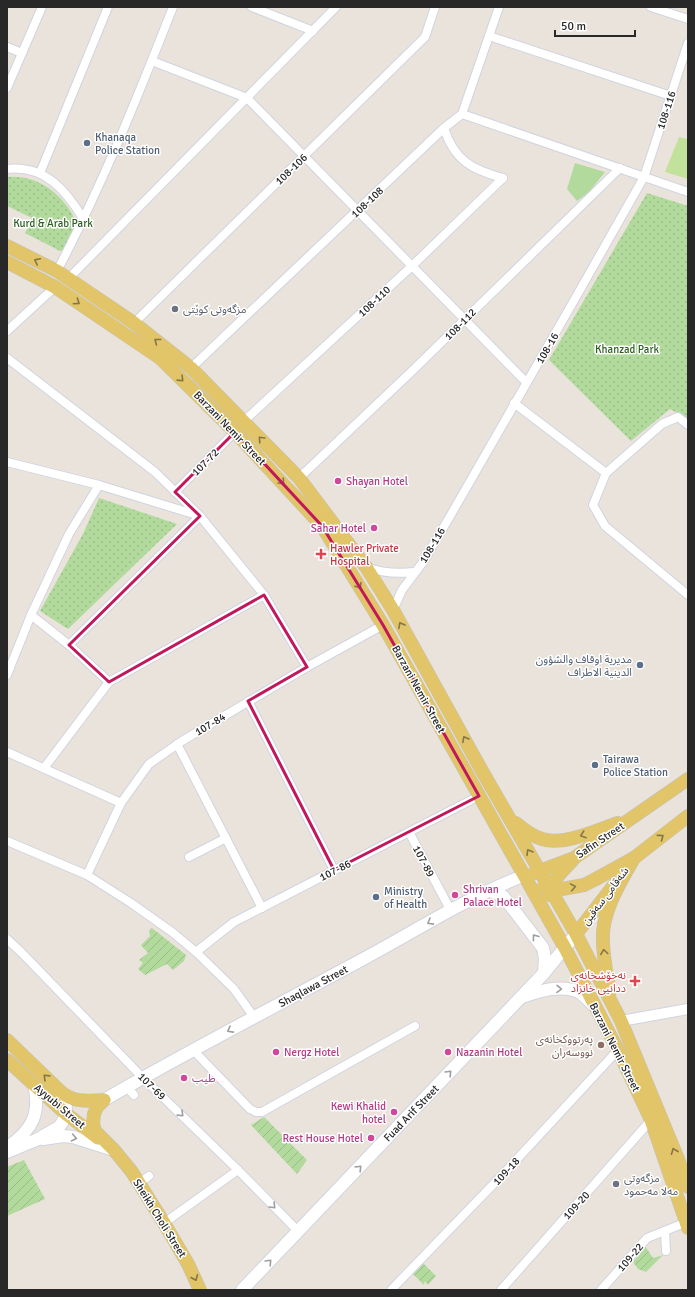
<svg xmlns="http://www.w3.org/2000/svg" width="695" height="1297" viewBox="0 0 695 1297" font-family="Signika,'Noto Sans Arabic',sans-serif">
	<defs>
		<pattern id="park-dots" width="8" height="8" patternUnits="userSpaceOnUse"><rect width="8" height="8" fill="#b2da9d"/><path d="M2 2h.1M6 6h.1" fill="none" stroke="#99bb87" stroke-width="1.8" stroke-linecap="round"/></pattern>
		<pattern id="garden-furrows" width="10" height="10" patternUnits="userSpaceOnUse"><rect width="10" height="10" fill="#b2da9d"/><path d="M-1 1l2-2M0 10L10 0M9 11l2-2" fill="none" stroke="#99bb87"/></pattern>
	</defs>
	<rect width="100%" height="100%" fill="#e9e3db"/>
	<path fill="#b2da9d" d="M575 163 605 172 589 192 577 201 567 189Z"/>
	<g fill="url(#park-dots)">
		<path d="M7 177C39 175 63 194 76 221L66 249 60 251 25 233 32 218 7 206Z"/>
		<path d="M647 193 688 206V420L681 415 670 409 631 441 549 360Z"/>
		<path d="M99 498 177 524 68 629 40 611 83 534Z"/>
	</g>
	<g fill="url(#garden-furrows)">
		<path d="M152 928 186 955 184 961 173 970 167 964 145 975 138 969 143 963 139 960 148 953 141 945 150 936 149 931Z"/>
		<path d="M264 1117 307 1160 297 1174 251 1125Z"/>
		<path d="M24 1160 45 1199 7 1216V1167Z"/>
		<path d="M645 1246 653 1258 663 1255 646 1272 638 1269 633 1262Z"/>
		<path d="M422 1262 436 1276 428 1285 425 1281 424 1285 412 1273Z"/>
	</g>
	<path fill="#c2e19a" d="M679 137 688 139V179L665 172Z"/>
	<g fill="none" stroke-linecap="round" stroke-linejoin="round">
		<g stroke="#d1d4e0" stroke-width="10">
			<g id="minor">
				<path d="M252 7 313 31"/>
				<path d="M651 7 688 19"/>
				<path d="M489 36 671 96"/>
				<path d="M7 47 22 53"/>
				<path d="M152 61 247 98 526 382"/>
				<path d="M7 88 42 7"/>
				<path d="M462 114 688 192"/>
				<path d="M444 128C454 160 472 170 503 178"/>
				<path d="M7 169C45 165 66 190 84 220"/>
				<path d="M40 173 108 7"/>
				<path d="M57 271C102 186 138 96 173 7"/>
				<path d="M69 278 336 7"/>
				<path d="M134 323 425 37 435 7"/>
				<path d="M7 331 55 287"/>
				<path d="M7 358 155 472 200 516 264 595 307 667"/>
				<path d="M191 368 444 128 462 114 499 7"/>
				<path d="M514 403 606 473 662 424 678 417 688 425"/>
				<path d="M244 421 412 266 503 178"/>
				<path d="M7 462 99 485 200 516 69 645"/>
				<path d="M606 473 593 505 605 526 688 595"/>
				<path d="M299 478 411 372 620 168"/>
				<path d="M175 492 235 432"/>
				<path d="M366 567C382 573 397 574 414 572"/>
				<path d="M393 610 402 590 423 562 449 518 572 304 644 177 688 43"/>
				<path d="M31 615 69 645 109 682"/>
				<path d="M7 675 31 615 69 534 99 485"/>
				<path d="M248 701 334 870"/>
				<path d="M177 744 262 908"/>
				<path d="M7 752 121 803"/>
				<path d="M44 768 109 682 264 595"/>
				<path d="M409 832 451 911"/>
				<path d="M7 841 87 875 131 903 172 932 196 952 234 989 254 1017"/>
				<path d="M189 857 226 838"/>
				<path d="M87 875 121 803 149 764 182 741 307 667 383 625"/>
				<path d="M7 939 22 953 143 1078 238 1170 298 1231"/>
				<path d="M196 952 234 922 479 796"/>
				<path d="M193 1050 250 1109 256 1112H262L415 1026"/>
				<path d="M127 1087 134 1095"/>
				<path d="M139 1183 149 1176"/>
				<path d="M164 1223 238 1170"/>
				<path d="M665 1231 666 1251"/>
				<path d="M391 1290 508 1169 618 1050"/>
				<path d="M501 1290 651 1120"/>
				<path d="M601 1290 647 1238 687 1222"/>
			</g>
		</g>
		<g stroke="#d1d4e0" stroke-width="12">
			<path id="tertiary" d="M621 1021 688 1009"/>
		</g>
		<g stroke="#d1d4e0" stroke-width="14">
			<g id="secondary">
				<path d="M490 891 503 896 543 948 545 959 544 973"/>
				<path d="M522 997C540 991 560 984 579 992 584 995 589 1001 593 1005"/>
				<path d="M104 1100C190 1050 278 1005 365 958 417 930 468 897 523 876"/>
				<path d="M43 1139 63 1136 73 1137 114 1150"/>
				<path d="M8 1147C32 1130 41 1114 34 1084"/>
				<path d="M7 1152 36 1140 59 1127C68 1117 68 1102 60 1091"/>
				<path d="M242 1290 544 973 576 934"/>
			</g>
		</g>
		<g stroke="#c3c3c3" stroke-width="14">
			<g id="primary">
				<path d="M7 246 57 271 134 323 191 368 299 478 366 567 393 610 482 771 576 934 621 1021 678 1159 688 1187"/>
				<path d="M7 262 55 287 160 358 235 432 322 526 383 625 565 948 618 1050 651 1120 688 1228"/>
				<path d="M516 823C524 830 532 836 542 839 564 846 597 830 618 823"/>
				<path d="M534 873 574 858 688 779"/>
				<path d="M544 886 562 889 584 885 594 880 634 858 688 816"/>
				<path d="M549 895C552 881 561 872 572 861"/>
				<path d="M576 934 614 885"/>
				<path d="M610 992C607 975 603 958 603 940 601 913 621 881 634 858"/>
				<path d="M7 1040 60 1091C73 1103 88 1101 104 1100"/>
				<path d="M7 1060 65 1113 98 1138"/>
				<path d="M104 1100 97 1107 94 1114 93 1124 95 1131 114 1150 132 1172 164 1223 188 1264 200 1290"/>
			</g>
		</g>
		<use href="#minor" stroke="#fff" stroke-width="8"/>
		<use href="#tertiary" stroke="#fff" stroke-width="10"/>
		<use href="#secondary" stroke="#fff" stroke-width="12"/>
		<use href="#primary" stroke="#e1c568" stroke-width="13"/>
	</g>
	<defs><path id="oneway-chevron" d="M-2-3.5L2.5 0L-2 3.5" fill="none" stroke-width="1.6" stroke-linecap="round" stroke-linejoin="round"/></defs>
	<g stroke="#847648">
		<use href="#oneway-chevron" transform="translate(37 261) rotate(-154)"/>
		<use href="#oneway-chevron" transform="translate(77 302) rotate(34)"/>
		<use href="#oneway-chevron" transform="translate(157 341) rotate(-142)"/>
		<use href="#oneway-chevron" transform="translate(181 379) rotate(44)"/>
		<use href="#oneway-chevron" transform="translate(261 439) rotate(-134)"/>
		<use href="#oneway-chevron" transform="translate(282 482) rotate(47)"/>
		<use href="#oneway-chevron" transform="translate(359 586) rotate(58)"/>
		<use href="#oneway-chevron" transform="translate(401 625) rotate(-119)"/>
		<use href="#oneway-chevron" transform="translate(465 739) rotate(-119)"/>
		<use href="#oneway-chevron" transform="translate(583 835) rotate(161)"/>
		<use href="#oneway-chevron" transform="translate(661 837) rotate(-37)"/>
		<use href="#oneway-chevron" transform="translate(529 852) rotate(-120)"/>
		<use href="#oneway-chevron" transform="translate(573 887) rotate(-10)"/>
		<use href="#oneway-chevron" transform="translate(604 952) rotate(-98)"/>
		<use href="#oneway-chevron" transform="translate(46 1077) rotate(-136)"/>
		<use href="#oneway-chevron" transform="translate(674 1151) rotate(-112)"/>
		<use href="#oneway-chevron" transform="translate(195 1278) rotate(67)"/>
	</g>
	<g stroke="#9e9e9e">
		<use href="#oneway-chevron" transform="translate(430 922) rotate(151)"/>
		<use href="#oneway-chevron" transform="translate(535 937) rotate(-127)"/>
		<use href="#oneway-chevron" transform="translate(559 989) rotate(1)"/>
		<use href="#oneway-chevron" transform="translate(230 1030) rotate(152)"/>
		<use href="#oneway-chevron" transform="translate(449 1073) rotate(-46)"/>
		<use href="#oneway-chevron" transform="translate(181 1114) rotate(44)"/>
		<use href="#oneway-chevron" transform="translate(74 1138) rotate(12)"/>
		<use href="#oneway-chevron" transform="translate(359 1168) rotate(-46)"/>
		<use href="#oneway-chevron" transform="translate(273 1206) rotate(46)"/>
		<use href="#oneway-chevron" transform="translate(269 1262) rotate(-46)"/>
	</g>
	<path fill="none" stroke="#c2185b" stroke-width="3" stroke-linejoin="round" d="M235 432 322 526 383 625 479 796 334 870 248 701 307 667 264 595 109 682 69 645 200 516 175 492Z"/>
	<g fill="#5c6f8a" stroke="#fff" stroke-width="1.5">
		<circle cx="87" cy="143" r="4"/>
		<circle cx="640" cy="665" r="4"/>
		<circle cx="595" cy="765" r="4"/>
		<circle cx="376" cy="897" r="4"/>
	</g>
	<g fill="#6b7280" stroke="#fff" stroke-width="1.5">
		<circle cx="175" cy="309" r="4"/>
		<circle cx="616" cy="1184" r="4"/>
	</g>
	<g fill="#d1479c" stroke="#fff" stroke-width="1.5">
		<circle cx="338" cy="481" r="4"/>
		<circle cx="374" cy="528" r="4"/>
		<circle cx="455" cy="895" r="4"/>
		<circle cx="276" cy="1052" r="4"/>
		<circle cx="448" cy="1052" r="4"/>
		<circle cx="184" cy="1078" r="4"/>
		<circle cx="394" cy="1112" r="4"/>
		<circle cx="371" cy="1138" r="4"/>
	</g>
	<g fill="#e0444e" stroke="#fff" stroke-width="1.5">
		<path d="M319 548h4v4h4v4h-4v4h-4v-4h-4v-4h4z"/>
		<path d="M633 975h4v4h4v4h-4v4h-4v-4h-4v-4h4z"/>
	</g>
	<circle fill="#8d6e63" stroke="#fff" stroke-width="1.5" cx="601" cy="1045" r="4"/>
	<g text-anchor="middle" stroke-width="3" stroke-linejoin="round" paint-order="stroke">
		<g font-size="11" fill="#282828" stroke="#fff">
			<text transform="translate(666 110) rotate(-72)" y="4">108-116</text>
			<text transform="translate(291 169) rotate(-44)" y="4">108-106</text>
			<text transform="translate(367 202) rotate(-43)" y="4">108-108</text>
			<text transform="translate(374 301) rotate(-43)" y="4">108-110</text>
			<text transform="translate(460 324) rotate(-45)" y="4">108-112</text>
			<text transform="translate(547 348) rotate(-60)" y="4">108-16</text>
			<text transform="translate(230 428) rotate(46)" y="4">Barzani Nemir Street</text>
			<text transform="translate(205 462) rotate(-45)" y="4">107-72</text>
			<text transform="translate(432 545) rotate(-59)" y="4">108-116</text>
			<text transform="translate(419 689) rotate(61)" y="4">Barzani Nemir Street</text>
			<text transform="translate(210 724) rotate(-31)" y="4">107-84</text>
			<text transform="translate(600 840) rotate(-34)" y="4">Safin Street</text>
			<text transform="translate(424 861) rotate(62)" y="4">107-89</text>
			<text transform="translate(335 870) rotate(-27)" y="4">107-86</text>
			<text transform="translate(605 896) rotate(-53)" y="4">شەقامی سەفین</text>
			<text transform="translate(313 986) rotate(-28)" y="4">Shaqlawa Street</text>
			<text transform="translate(615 1047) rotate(63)" y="4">Barzani Nemir Street</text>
			<text transform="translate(152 1086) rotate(44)" y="4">107-69</text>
			<text transform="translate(60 1106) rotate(40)" y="4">Ayyubi Street</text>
			<text transform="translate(411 1113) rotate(-46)" y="4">Fuad Arif Street</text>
			<text transform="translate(506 1171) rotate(-47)" y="4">109-18</text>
			<text transform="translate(576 1205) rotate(-48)" y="4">109-20</text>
			<text transform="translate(160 1218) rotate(58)" y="4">Sheikh Choli Street</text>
			<text transform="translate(630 1257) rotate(-49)" y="4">109-22</text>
		</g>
		<g font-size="11" fill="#4e5e75" stroke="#fff" text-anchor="start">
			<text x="95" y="141">Khanaqa<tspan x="95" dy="13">Police Station</tspan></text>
			<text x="632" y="663" text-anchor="end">مديرية اوقاف والشؤون<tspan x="632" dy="13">الدينية الاطراف</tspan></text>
			<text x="603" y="763">Tairawa<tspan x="603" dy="13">Police Station</tspan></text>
			<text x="384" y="895">Ministry<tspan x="384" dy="13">of Health</tspan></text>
		</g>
		<g font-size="11" fill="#2d5d21" stroke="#fff">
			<text x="53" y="227">Kurd &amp; Arab Park</text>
			<text x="627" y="353">Khanzad Park</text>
		</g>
		<g font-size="11" fill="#5b616d" stroke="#fff" text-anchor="start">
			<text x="183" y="313">مزگەوتی کوێتی</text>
			<text x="624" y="1182">مزگەوتی<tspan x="624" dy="13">مەلا مەحمود</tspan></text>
		</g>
		<g font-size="11" fill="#b23c85" stroke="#fff" text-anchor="start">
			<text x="346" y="485">Shayan Hotel</text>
			<text x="366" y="532" text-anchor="end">Sahar Hotel</text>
			<text x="463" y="893">Shrivan<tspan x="463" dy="13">Palace Hotel</tspan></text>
			<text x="284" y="1056">Nergz Hotel</text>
			<text x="456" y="1056">Nazanin Hotel</text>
			<text x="192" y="1082">طيب</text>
			<text x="386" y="1110" text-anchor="end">Kewi Khalid<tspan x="386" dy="13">hotel</tspan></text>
			<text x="363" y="1142" text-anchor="end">Rest House Hotel</text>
		</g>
		<g font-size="11" fill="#be3a42" stroke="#fff" text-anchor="start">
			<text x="330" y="552">Hawler Private<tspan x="330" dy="13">Hospital</tspan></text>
			<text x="626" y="979" text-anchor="end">نەخۆشخانەی<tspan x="626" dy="13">ددانیی خانزاد</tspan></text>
		</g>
		<g font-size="11" fill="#785e54" stroke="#fff" text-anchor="end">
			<text x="593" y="1043">پەرتووکخانەی<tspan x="593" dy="13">نووسەران</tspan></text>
		</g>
	</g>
	<rect width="695" height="1297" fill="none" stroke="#282828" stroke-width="16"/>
	<path d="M555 30v6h80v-6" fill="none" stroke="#282828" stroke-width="2"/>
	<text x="561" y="30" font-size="12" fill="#282828" stroke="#ffffff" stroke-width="3" paint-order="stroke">50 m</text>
</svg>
